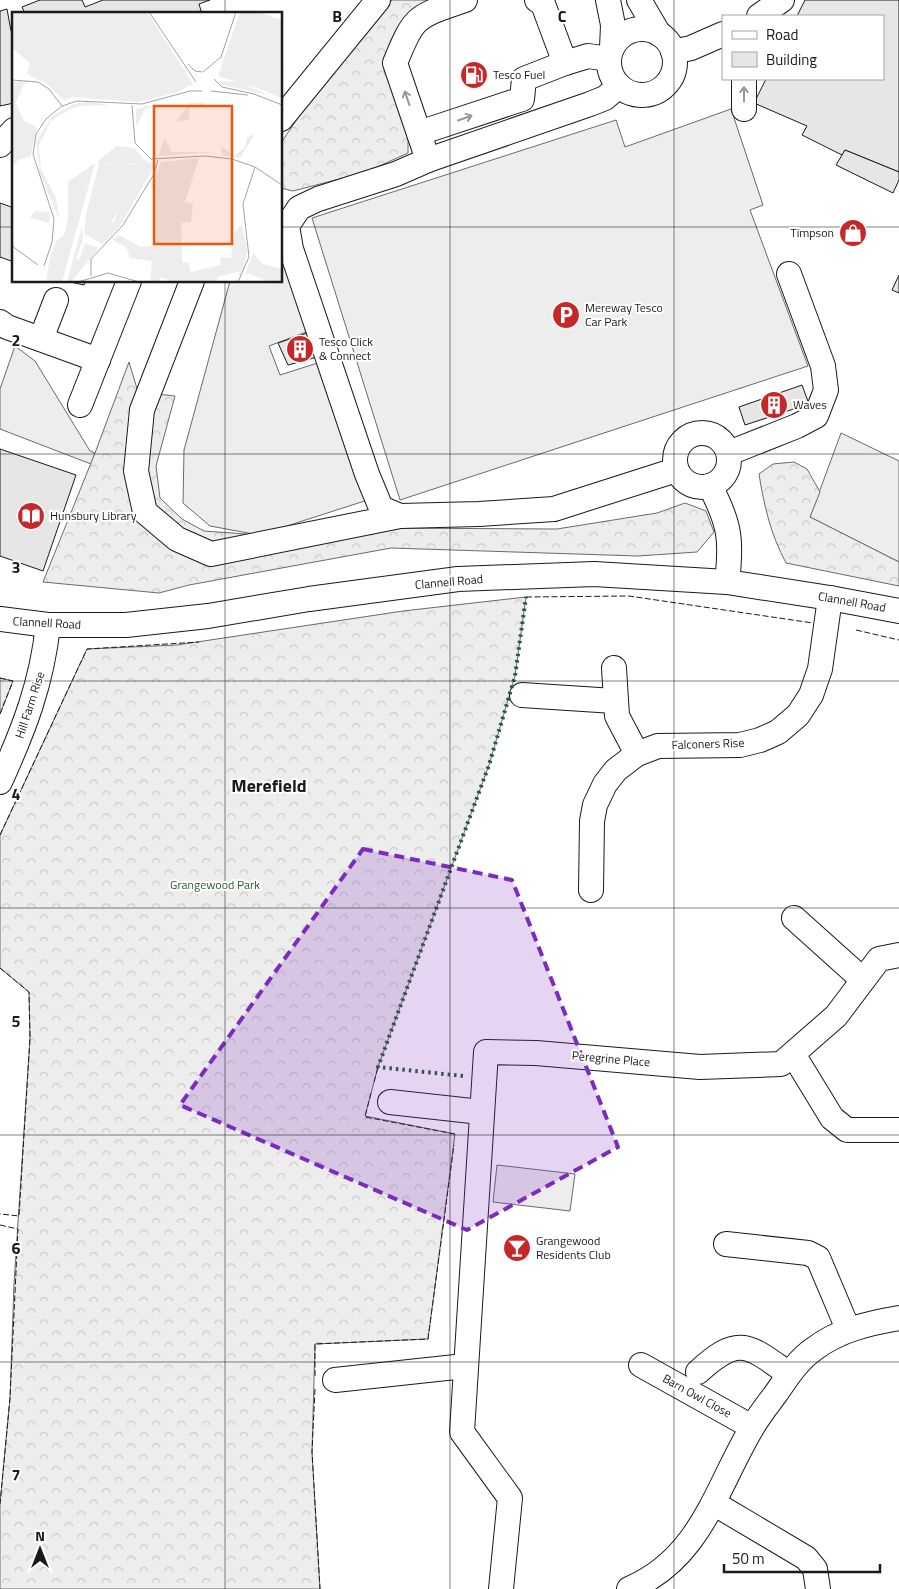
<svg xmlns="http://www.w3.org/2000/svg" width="899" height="1589" viewBox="0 0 899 1589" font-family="'Titillium Web',sans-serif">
	<defs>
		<pattern id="forest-crowns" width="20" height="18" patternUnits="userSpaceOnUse" patternTransform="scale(1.25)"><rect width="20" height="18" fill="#ededed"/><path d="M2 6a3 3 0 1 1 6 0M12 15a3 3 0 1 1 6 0" fill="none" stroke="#cbcbcb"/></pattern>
	</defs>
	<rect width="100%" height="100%" fill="#fff"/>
	<g fill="#ededed" stroke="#6a6a6a">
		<path d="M731 109 763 205 750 210 808 366 400 500 312 218 616 120 625 147Z"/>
		<path d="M281 243 314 329 269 346 280 375 327 360 380 496 259 535 210 526 183 503 184 450 230 281H281Z"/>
		<path d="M15 346 35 361 90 451 95 453 91 464 0 429V389Z"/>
		<path d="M841 433 899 461V562L810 517Z"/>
		<path d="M497 1165 575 1174 570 1211 493 1202Z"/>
	</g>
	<g fill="url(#forest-crowns)" stroke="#6a6a6a">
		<path d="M392 0H428L407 15 393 43 408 131V153L377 167 347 177 293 191 281 188V143L297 119Z"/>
		<path d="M129 362 138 392 175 396 156 466 160 498 182 519 204 531 259 535 378 528 557 529 657 513 685 503 706 511 714 532 697 552 638 556 391 548 189 585 159 593 43 582 95 453Z"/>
		<path d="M794 462 807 469 820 492 810 517 899 562V586L786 563C771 535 764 506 759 474L773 464Z"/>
		<path d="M526 597 515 676 489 765 378 1067 365 1116 455 1134 428 1339 315 1344 312 1452 320 1589H0V1504L10 1398 14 1284 30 1038 29 992 0 968V835L87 649 177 645 403 611Z"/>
		<path d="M0 678 13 681 0 714Z"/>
	</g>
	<g fill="#e6e6e6" stroke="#1a1a1a">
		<path d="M40 0H82L85 7 103 0H210L199 4 202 14H25L22 7Z"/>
		<path d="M805 0H899V172L845 150 842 155 802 135 807 126 754 103 766 79H883V16H797Z"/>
		<path d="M7 9 11 31 14 30V103L0 106V11Z"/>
		<path d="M845 150 899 172V180L893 193 836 165Z"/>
		<path d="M0 203 14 208V262L0 257Z"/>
		<path d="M899 275V293L892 290Z"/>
		<path d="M66 281H86L84 285Z"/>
		<path d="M313 331 321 356 288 365 278 343Z"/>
		<path d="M802 385 809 404 745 425 739 407Z"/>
		<path d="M0 449 76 475 43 571 0 556Z"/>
	</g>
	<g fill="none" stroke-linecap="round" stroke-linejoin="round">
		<g stroke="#1a1a1a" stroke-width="26">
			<g id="minor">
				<path d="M537 0 543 4 565 63 588 56 609 59"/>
				<path d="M608 0 613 25 612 48"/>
				<path d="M639 0 659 34"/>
				<path d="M759 16 782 0"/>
				<circle cx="642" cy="62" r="33"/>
				<path d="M673 52 691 48 723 34"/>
				<path d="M744 79V109"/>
				<path d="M619 86 605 98 590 104 428 160 396 174 318 199 299 208 287 226 291 249 367 474 381 508 400 516 479 514 554 509 676 470"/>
				<path d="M281 119 378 0"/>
				<path d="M419 133 522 99 524 79 565 63"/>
				<path d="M0 145 14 130"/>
				<path d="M428 160 395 63C415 14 416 17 465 0"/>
				<path d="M192 281 142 410 136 471 145 512 177 539 211 554 400 516"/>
				<path d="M0 322 7 327 98 360"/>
				<path d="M41 339 56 300"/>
				<path d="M80 405 129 281"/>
				<circle cx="702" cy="460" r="27"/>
				<path d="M729 453 797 426 816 416 826 390 823 366 789 274"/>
				<path d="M710 486C730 524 732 540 727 582"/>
				<path d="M0 619 48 625H126L208 616 309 599 458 579 594 574 727 582 830 598 899 611"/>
				<path d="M614 668 617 716 637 754"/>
				<path d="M522 695 614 701"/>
				<path d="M0 782C24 729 42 683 48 625"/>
				<path d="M591 890 592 821 595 805 605 784 616 770 637 754 658 746 740 745 760 740 778 732 798 715 811 695 820 669 830 598"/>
				<path d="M794 918 863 980"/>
				<path d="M793 1054 832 1118 847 1130H899"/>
				<path d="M390 1102 481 1112"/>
				<path d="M726 1244 808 1253 818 1258 848 1329"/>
				<path d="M641 1365 752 1427"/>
				<path d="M698 1372C739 1334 748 1345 789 1374"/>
				<path d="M335 1380 465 1366"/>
				<path d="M715 1504 806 1558 815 1569 818 1589"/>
				<path d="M501 1589 510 1498 462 1432 486 1052 536 1053 700 1067 781 1064 836 1016 879 959 899 955"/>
				<path d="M629 1589C702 1558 716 1487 753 1426 760 1414 769 1403 777 1392 788 1376 798 1360 814 1349 839 1330 869 1323 899 1318"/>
			</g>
		</g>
		<use href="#minor" stroke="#fff" stroke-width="24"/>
		<path stroke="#2b5a34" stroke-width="4" stroke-dasharray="2.5 4" stroke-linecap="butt" d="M463 1076 378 1067 489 765 515 676 526 597"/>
		<g stroke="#1a1a1a" stroke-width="1" stroke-dasharray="6 2.5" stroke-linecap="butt">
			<path d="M526 597 629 596 813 623"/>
			<path d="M856 630 899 640"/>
			<path d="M0 678 13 681 0 714"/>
			<path d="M0 835 87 649 199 642"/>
			<path d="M0 968 29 992 30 1038 19 1216 0 1214"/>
			<path d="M374 1082 378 1067"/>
			<path d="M371 1093 365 1117 455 1134"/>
			<path d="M0 1225 18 1229 10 1398 0 1504"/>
			<path d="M315 1376V1344L428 1339 454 1145"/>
			<path d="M315 1389 312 1452 320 1589"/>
		</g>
	</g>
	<defs><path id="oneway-shaft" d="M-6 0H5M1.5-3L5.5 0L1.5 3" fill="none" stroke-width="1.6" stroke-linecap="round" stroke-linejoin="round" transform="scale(1.25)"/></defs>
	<g stroke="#989898">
		<use href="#oneway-shaft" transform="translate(744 94) rotate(-90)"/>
		<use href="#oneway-shaft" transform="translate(407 98) rotate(-109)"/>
		<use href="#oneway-shaft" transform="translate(465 118) rotate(-19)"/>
	</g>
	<path fill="#7b2cbf" fill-opacity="0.2" stroke="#7b2cbf" stroke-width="4" stroke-dasharray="10 6" stroke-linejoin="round" d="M363 849 512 880 618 1147 467 1230 180 1105Z"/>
	<path fill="none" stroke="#1a1a1a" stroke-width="1" stroke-opacity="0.55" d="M225 0V14M450 0V1589M674 0V1589M0 227H14M281 227H899M225 281V1589M0 454H899M0 681H899M0 908H899M0 1135H899M0 1362H899"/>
	<defs>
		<g id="fuel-disc" transform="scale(1.4375)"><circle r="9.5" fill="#c62828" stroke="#fff"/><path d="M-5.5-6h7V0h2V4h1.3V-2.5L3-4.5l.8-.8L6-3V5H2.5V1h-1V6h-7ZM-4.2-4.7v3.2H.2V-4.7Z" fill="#fff"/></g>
		<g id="shop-disc" transform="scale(1.4375)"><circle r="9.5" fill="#c62828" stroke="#fff"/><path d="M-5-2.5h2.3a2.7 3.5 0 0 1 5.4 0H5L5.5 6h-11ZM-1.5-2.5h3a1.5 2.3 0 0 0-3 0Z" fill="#fff"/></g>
		<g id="parking-disc" transform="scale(1.4375)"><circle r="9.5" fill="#c62828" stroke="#fff"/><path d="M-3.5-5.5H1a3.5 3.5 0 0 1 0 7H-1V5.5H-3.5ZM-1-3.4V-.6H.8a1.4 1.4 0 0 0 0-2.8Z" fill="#fff"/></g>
		<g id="building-disc" transform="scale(1.4375)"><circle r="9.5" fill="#c62828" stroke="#fff"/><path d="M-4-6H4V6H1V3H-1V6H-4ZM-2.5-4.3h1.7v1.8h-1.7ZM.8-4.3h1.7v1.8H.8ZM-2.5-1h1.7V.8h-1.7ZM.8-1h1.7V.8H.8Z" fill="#fff"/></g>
		<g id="library-disc" transform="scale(1.4375)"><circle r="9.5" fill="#c62828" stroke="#fff"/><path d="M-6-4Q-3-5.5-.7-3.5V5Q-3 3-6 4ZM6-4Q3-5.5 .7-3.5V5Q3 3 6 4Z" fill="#fff"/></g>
		<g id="bar-disc" transform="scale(1.4375)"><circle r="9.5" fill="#c62828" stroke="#fff"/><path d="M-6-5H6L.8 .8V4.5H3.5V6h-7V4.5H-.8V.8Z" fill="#fff"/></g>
	</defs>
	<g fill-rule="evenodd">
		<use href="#fuel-disc" x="474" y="75"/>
		<use href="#shop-disc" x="853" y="233"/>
		<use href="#parking-disc" x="566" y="315"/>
		<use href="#building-disc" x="300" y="349"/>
		<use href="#building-disc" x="774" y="405"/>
		<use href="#library-disc" x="31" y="516"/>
		<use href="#bar-disc" x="517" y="1248"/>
	</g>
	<g text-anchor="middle" stroke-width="4" stroke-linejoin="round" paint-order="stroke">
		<g font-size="12" fill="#1a1a1a" stroke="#fff" text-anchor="start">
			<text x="493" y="79">Tesco Fuel</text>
			<text x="834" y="237" text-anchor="end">Timpson</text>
			<text x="585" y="312">Mereway Tesco<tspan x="585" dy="14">Car Park</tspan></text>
			<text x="319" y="346">Tesco Click<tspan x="319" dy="14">&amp; Connect</tspan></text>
			<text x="793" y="409">Waves</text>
			<text x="50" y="520">Hunsbury Library</text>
			<text x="536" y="1245">Grangewood<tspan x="536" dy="14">Residents Club</tspan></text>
		</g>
		<g font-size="12" fill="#1a1a1a" stroke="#fff">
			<text transform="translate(449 582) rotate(-5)" y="4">Clannell Road</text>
			<text transform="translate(852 602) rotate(10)" y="4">Clannell Road</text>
			<text transform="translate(47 623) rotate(3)" y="4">Clannell Road</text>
			<text transform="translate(30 705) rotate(-72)" y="4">Hill Farm Rise</text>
			<text transform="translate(708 744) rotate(-2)" y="4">Falconers Rise</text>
			<text transform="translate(611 1059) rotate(5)" y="4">Peregrine Place</text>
			<text transform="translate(697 1396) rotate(29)" y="4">Barn Owl Close</text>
		</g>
		<g font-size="12" fill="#2b5a34" stroke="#fff">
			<text x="215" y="889">Grangewood Park</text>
		</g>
		<g font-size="18" font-weight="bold" fill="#1a1a1a" stroke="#fff">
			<text x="269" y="792">Merefield</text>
		</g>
	</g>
	<g transform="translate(12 12)">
		<rect width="270" height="270" fill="#fff"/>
		<path d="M105 150 126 153 129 160 118 191 106 198 91 226V232L72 222 74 203 86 156Z" fill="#ededed"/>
		<path d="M0 0H135L181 72 163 81 126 90 59 85 53 89 35 72 15 62 18 51 0 36ZM13 69 4 91 12 109 25 115 18 145 6 148 0 154V70ZM206 69 226 70 259 84 211 73ZM76 90 98 93 67 94 57 98 39 109 27 133 29 157 44 186 47 207 28 161 24 130 40 104 62 92ZM192 90V94L186 92 177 96V107L164 110 178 91ZM135 94H144L133 97 124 115V97ZM243 122 228 146 210 143 209 134 222 144 233 135 235 125ZM153 126 159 140H203L146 144ZM105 134 123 136 132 148 143 153 108 214 91 232 87 223 92 213 102 210 106 198 118 191 129 160 126 153 120 151H99L86 156 87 148ZM187 146 173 190 181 192 179 210 169 211 170 251 176 250 179 260 209 253 208 245 219 246 222 221 230 213 235 238 232 258 227 265 228 259 206 265 204 270H159L153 266H148L147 270H138L140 249 118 246 114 235 101 228 107 223 129 235 141 234 144 180 138 175 149 150ZM83 151 50 270H34L38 246 44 229 52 223 56 207V170ZM23 199 37 200 38 211 18 206ZM70 214 71 227 64 248H67L73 231 87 236 59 270H55ZM241 241 251 252 270 257V270H257L236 261 232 266Z" fill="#ededed"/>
		<path d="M228 0H246L270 8V54H262L257 80 206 64Z" fill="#ededed"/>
		<path d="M262 54 270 55V87L257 80Z" fill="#ededed"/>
		<path fill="none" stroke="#a3a3a3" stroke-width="1" d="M137 0 184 70M176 52 183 59 190 60M191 60 209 45 224 0M202 67 210 75 242 82 270 93M0 68 26 70 37 77 50 94M199 79 236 83M120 93 123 131 139 147 193 144 220 147 243 155 270 173M0 234 26 253M32 254 40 230 42 207 21 142 24 122 34 107 50 94 65 89 130 92 178 79H190M79 264V247L111 213 142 162 146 148M66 270 96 261 127 270M226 270 237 245 231 192 243 155"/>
		<path fill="#e8590c" fill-opacity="0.15" stroke="#e8590c" stroke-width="2.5" d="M142 94H220V232H142Z"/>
		<rect width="270" height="270" fill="none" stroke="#1a1a1a" stroke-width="2.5"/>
	</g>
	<g font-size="16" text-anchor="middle" font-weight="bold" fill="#1a1a1a" stroke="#fff" stroke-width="4" stroke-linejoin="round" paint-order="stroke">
		<text x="337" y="22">B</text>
		<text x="562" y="22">C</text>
		<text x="16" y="346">2</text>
		<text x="16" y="573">3</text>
		<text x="16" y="800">4</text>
		<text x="16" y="1027">5</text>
		<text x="16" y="1254">6</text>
		<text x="16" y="1481">7</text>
	</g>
	<rect x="722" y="15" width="162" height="65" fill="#ffffff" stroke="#a3a3a3"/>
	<rect x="732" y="31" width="25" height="8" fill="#ffffff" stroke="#a3a3a3"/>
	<text x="766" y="40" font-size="15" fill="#1a1a1a">Road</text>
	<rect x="732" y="52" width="25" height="15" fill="#e6e6e6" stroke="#a3a3a3"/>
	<text x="766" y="65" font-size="15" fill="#1a1a1a">Building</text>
	<g transform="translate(40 1549)" stroke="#ffffff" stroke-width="4" paint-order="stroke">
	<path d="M0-4L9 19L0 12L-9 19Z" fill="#1a1a1a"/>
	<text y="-8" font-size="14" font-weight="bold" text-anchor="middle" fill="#1a1a1a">N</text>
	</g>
	<path d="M724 1564v8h156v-8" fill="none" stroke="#1a1a1a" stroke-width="2.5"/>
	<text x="732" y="1564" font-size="15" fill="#1a1a1a" stroke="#ffffff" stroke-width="4" paint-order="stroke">50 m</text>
</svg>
